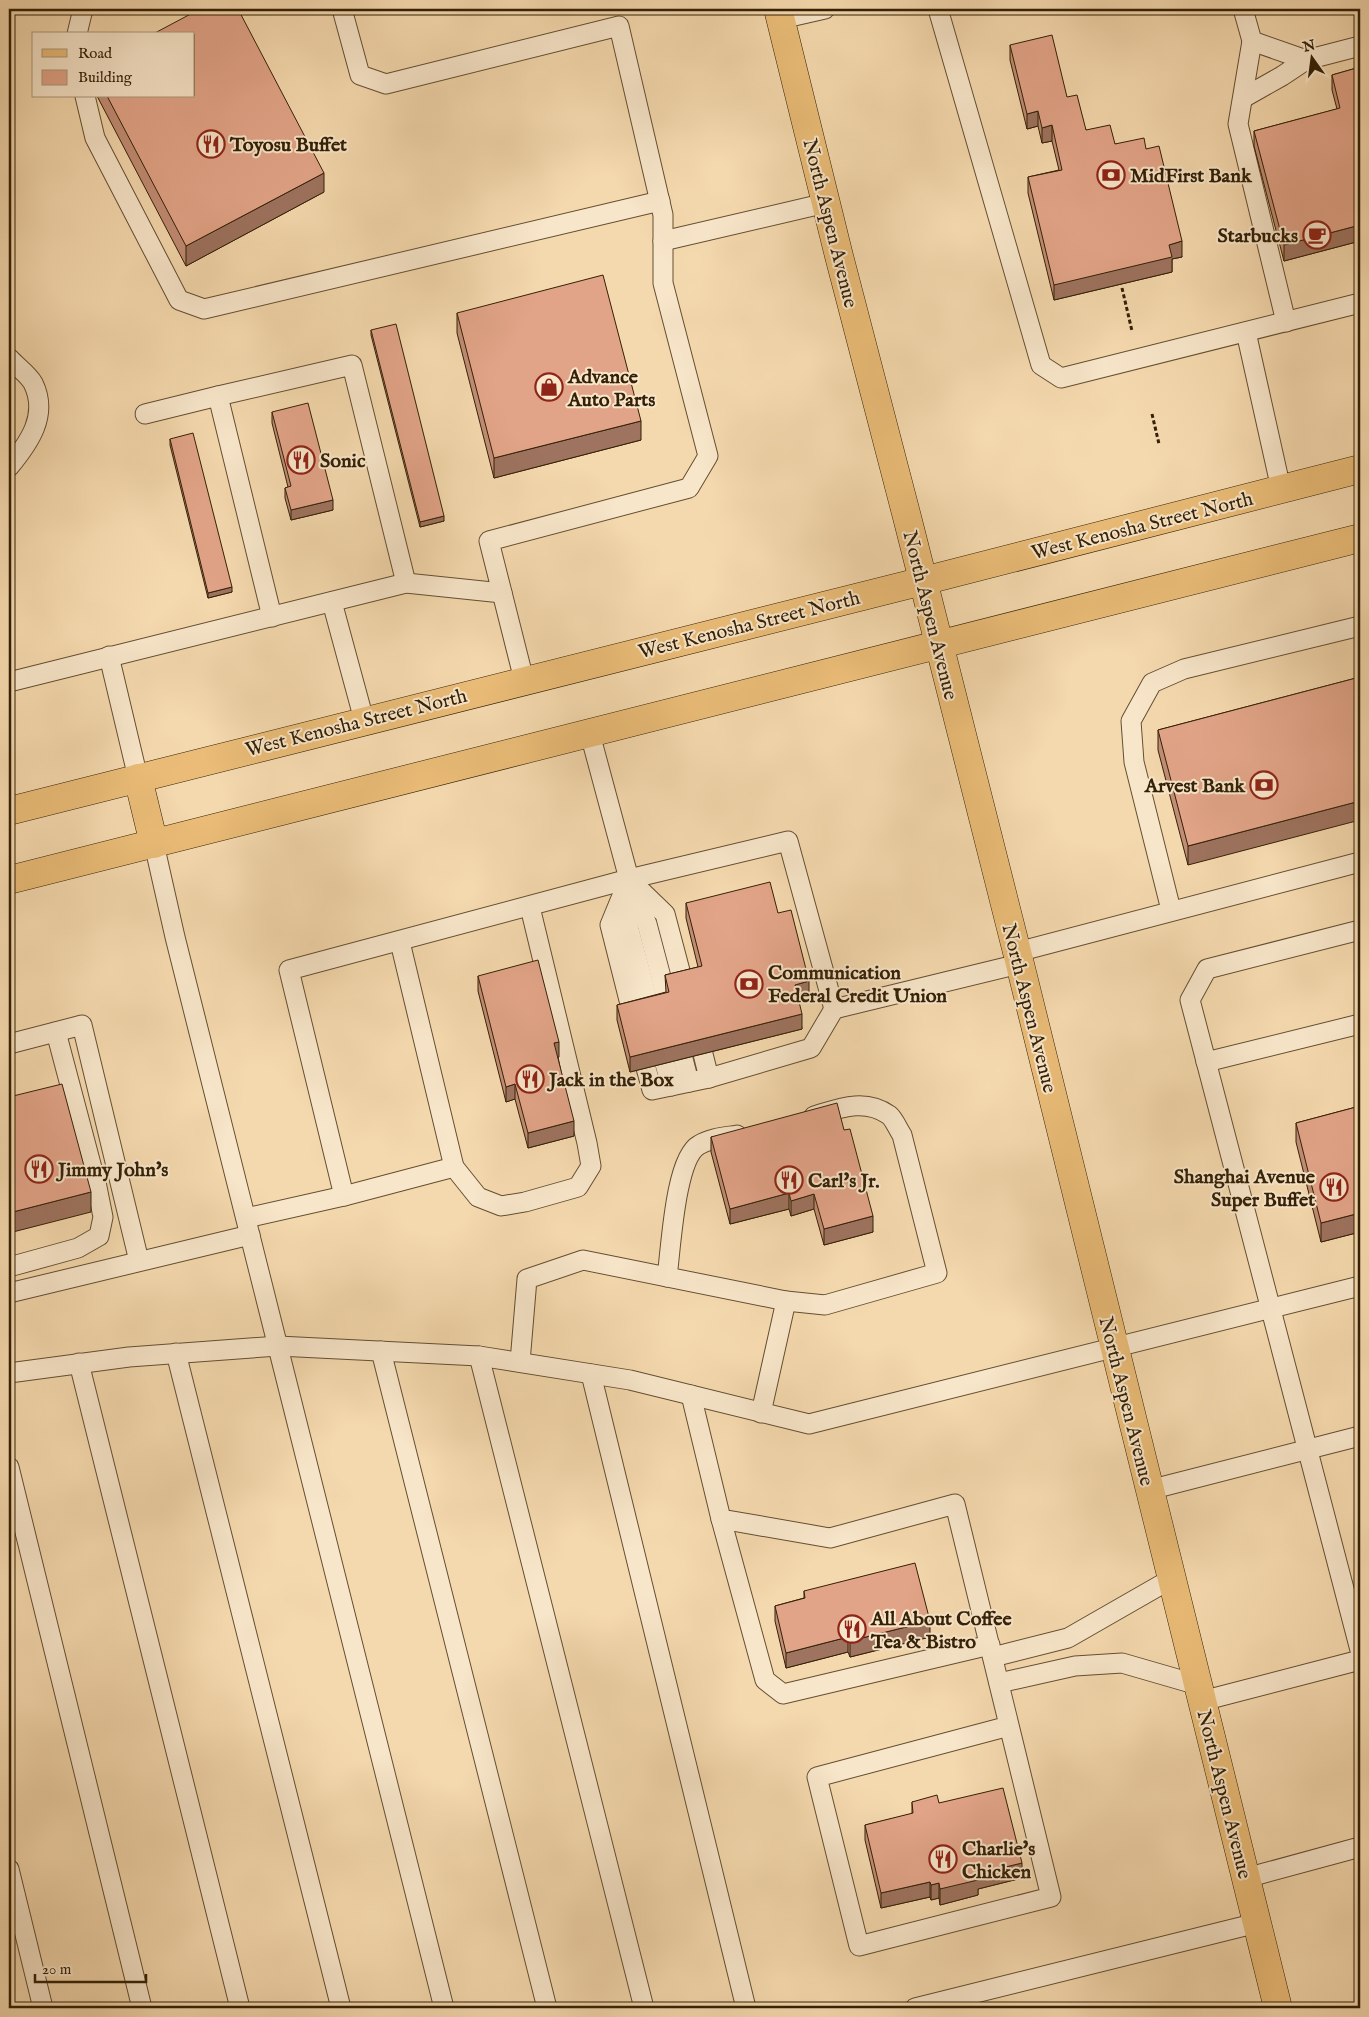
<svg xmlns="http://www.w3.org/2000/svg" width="1369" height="2017" viewBox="0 0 1369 2017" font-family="'IM FELL English',serif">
	<rect width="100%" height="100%" fill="#f5d9ae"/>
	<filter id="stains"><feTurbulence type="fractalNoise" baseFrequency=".004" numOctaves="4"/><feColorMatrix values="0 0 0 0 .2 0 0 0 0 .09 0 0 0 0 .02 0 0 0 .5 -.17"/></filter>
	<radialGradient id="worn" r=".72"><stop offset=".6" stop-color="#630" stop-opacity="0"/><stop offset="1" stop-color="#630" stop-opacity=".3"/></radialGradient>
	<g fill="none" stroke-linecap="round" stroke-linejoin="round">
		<g stroke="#644e31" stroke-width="21">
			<g id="lane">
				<path d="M342 9 360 75 386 84 619 26 663 215V283L708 456 689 488 489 541 524 680"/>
				<path d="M938 9 1041 365 1061 378 1360 303"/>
				<path d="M1243 9 1252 41 1306 60 1360 46"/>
				<path d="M781 19 825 9"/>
				<path d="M77 34 83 9"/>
				<path d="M1252 41 1238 124 1286 322"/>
				<path d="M85 96 95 138 179 300 204 309 660 201"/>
				<path d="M1243 98 1282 76 1306 60"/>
				<path d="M663 241 826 203"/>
				<path d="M1246 332 1281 489"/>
				<path d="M9 358C16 366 28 374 33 383 49 415 29 443 9 467"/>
				<path d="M145 414 218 396"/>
				<path d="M332 602 364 720"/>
				<path d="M272 617 218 396 352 365 406 583"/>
				<path d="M109 656 138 778"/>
				<path d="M9 682 406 583 502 593"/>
				<path d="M590 734 629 879 647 924 669 1007"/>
				<path d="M154 844 175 937 444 2008"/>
				<path d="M629 879 610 925 633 1016"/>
				<path d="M635 885 665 914 684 986"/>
				<path d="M628 890V926L651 1011"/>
				<path d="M1171 910 1134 762 1131 721 1152 683 1184 669 1360 626"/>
				<path d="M1360 930 1207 969 1190 1000 1360 1650"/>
				<path d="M1017 952 1360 862"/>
				<path d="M9 1044 82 1025 139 1261"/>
				<path d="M703 1054 709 1078"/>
				<path d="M683 1059 689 1082"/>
				<path d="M1206 1062 1360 1024"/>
				<path d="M665 1064 671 1086"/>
				<path d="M646 1068 652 1090 709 1078 811 1048 834 1009"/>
				<path d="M454 1167 478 1197 501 1206 525 1202 578 1187 591 1166 587 1143 530 907"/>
				<path d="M344 1196 454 1167 400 942"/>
				<path d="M246 1218 344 1196 289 970 629 879 788 841 834 1009 1019 964"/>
				<path d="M9 1267 78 1248 99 1236 103 1217 97 1187 56 1032"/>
				<path d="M667 1277C671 1249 675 1158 699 1145 710 1138 725 1137 737 1135"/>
				<path d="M9 1293 250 1235"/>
				<path d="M381 1351 547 2008"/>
				<path d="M176 1353 341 2008"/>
				<path d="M479 1356 644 2008"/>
				<path d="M520 1362 527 1279 583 1260 786 1301 825 1305 937 1273 902 1135C898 1129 894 1119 889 1115 865 1098 840 1108 814 1116"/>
				<path d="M79 1363 240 2008"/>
				<path d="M9 1373 129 1357 278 1346 479 1356 630 1380 809 1424 1360 1286"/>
				<path d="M591 1374 746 2008"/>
				<path d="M691 1395 721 1519 830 1538 955 1504 1051 1897 859 1946 817 1777 1009 1726"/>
				<path d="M761 1413 786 1301"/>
				<path d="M9 1467 142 2008"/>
				<path d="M1149 1490 1360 1436"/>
				<path d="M721 1519 765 1680 783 1694 990 1645"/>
				<path d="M993 1657 1068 1638 1171 1579"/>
				<path d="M999 1683 1075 1666 1122 1663 1198 1685"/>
				<path d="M1202 1701 1360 1660"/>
				<path d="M9 1869 43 2008"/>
				<path d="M1246 1878 1360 1847"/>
				<path d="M915 2008 1257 1923"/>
			</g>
		</g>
		<g stroke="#332007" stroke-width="29">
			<g id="primary">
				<path d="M778 9 839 256 907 517 1017 952 1278 2008"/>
				<path d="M138 778 154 844"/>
				<path d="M9 811 923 581 1360 469"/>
				<path d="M9 880 1360 538"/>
			</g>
		</g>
		<g stroke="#332007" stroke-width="3" stroke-dasharray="4 2.5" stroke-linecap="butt">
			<path d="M1122 288 1132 331"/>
			<path d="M1152 414 1159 444"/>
		</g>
		<use href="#lane" stroke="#f8e6ca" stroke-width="19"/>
		<use href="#primary" stroke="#eabc77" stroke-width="28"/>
	</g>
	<g fill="#c28d75" stroke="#332007">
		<path d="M1010 45 1067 97 1086 130 1115 144 1146 149 1182 257 1172 259V272L1054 300 1028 193V177L1059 170 1052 141 1042 143 1038 126 1027 129 1010 60Z"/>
		<path d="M1360 67V241L1284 261 1254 146V131L1337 109 1332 90V75Z"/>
		<path d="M97 96H194L324 192 186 266Z"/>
		<path d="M457 313 641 440 494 478 457 333Z"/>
		<path d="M371 330 444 521 420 527 371 335Z"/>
		<path d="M272 412 333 510 291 520 285 498V488L288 487 272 423Z"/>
		<path d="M170 439 232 592 208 598 170 445Z"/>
		<path d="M1360 677 1188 865 1158 750V730Z"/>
		<path d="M686 903 778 913 809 996 798 999 802 1029 630 1072 617 1020V1005L666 992 665 975 698 967 686 918Z"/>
		<path d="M478 976 559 1057H558L574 1136 528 1148 515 1099 506 1102 478 991Z"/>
		<path d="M1360 1106V1232L1321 1242 1296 1142V1123Z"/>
		<path d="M844 1130 873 1232 824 1245 814 1209 791 1216 789 1209 730 1224 711 1152V1137Z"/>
		<path d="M804 1591 930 1637 850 1657 848 1652 786 1668 775 1621V1606L804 1598Z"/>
		<path d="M912 1802 939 1803 1022 1878 978 1889V1895L940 1905 939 1898 931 1900 930 1897 881 1908 865 1840V1825L912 1814Z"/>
	</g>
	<g fill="#9e735f" stroke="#332007">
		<path d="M1038 111V126L1027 129V114Z"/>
		<path d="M1052 125V141L1042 143V128Z"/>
		<path d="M324 173V192L186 266V246Z"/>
		<path d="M1360 225V241L1284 261V245Z"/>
		<path d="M1182 241V257L1172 259V272L1054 300V285L1169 245Z"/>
		<path d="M641 421V440L494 478V458Z"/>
		<path d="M333 500V510L291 520V510Z"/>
		<path d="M444 516V521L420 527V522Z"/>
		<path d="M232 587V592L208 598V593Z"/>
		<path d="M1360 801V820L1188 865V846Z"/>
		<path d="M809 981V996L795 1000V985Z"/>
		<path d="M802 1014V1029L630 1072V1057Z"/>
		<path d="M559 1042V1057L554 1058V1043Z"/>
		<path d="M515 1084V1099L506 1102V1087Z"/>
		<path d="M574 1121V1136L528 1148V1133Z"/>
		<path d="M91 1192V1212L9 1233V1213Z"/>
		<path d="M789 1193V1209L730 1224V1209Z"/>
		<path d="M814 1194V1209L791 1216V1201Z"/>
		<path d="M1360 1213V1232L1321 1242V1223Z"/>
		<path d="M873 1216V1232L824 1245V1229Z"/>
		<path d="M930 1621V1637L850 1657V1641Z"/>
		<path d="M848 1637V1652L786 1668V1653Z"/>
		<path d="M1022 1863V1878L978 1889V1895L940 1905V1889L977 1874Z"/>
		<path d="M930 1882V1897L881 1908V1893Z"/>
		<path d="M939 1883V1898L931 1900V1885Z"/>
	</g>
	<g fill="#e2a488" stroke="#332007">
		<path d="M200 9H238L324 173 186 246 107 96H194V34H153Z"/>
		<path d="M1052 35 1067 97 1077 95 1086 130 1110 125 1115 144 1144 138 1146 149 1159 146 1182 241 1169 245 1172 257 1054 285 1028 177 1062 170 1052 125 1042 128 1038 111 1027 114 1010 45Z"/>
		<path d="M1360 67V225L1284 245 1254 131 1340 108 1332 75Z"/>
		<path d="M603 275 641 421 494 458 457 313Z"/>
		<path d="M396 324 444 516 420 522 371 330Z"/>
		<path d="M308 403 333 500 291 510 285 488 291 486 272 412Z"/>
		<path d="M193 433 232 587 208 593 170 439Z"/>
		<path d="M1360 677V801L1188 846 1158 730Z"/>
		<path d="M770 882 778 913 791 910 809 981 795 985 802 1014 630 1057 617 1005 669 992 665 975 702 966 686 903Z"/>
		<path d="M538 960 559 1042 554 1043 574 1121 528 1133 515 1084 506 1087 478 976Z"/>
		<path d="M62 1084 91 1192 9 1213V1097Z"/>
		<path d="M837 1103 844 1130 850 1129 873 1216 824 1229 814 1194 791 1201 789 1193 730 1209 711 1137Z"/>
		<path d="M1360 1106V1213L1321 1223 1296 1123Z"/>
		<path d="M915 1563 930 1621 850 1641 848 1637 786 1653 775 1606 805 1598 804 1591Z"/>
		<path d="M1003 1788 1022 1863 977 1874 978 1880 940 1889 939 1883 931 1885 930 1882 881 1893 865 1825 913 1813 912 1802 937 1795 939 1803Z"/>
	</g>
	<defs>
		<g id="restaurant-ring" transform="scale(1.4375)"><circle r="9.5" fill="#f8e6ca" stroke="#8f2418" stroke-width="1.5"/><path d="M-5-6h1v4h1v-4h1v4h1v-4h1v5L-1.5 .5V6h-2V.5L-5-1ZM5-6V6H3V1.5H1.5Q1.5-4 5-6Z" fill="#8f2418"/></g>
		<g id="bank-ring" transform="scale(1.4375)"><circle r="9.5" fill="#f8e6ca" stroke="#8f2418" stroke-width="1.5"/><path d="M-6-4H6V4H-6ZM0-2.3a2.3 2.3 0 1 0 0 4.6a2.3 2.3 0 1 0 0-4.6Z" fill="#8f2418"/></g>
		<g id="cafe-ring" transform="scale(1.4375)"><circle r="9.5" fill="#f8e6ca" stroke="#8f2418" stroke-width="1.5"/><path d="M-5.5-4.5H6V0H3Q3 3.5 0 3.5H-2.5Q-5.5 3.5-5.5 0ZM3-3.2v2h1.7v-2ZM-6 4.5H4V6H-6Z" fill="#8f2418"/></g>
		<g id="shop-ring" transform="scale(1.4375)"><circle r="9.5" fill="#f8e6ca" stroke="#8f2418" stroke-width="1.5"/><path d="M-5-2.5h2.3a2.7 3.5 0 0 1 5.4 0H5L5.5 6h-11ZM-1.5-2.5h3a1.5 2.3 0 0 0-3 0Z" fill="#8f2418"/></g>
	</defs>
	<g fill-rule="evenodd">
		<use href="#restaurant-ring" x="211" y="144"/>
		<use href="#bank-ring" x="1111" y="175"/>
		<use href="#cafe-ring" x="1317" y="235"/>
		<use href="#shop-ring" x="549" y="387"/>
		<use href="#restaurant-ring" x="301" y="460"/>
		<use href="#bank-ring" x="1264" y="785"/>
		<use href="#bank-ring" x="749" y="984"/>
		<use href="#restaurant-ring" x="530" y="1079"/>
		<use href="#restaurant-ring" x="39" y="1169"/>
		<use href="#restaurant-ring" x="789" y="1180"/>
		<use href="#restaurant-ring" x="1334" y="1187"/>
		<use href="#restaurant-ring" x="852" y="1629"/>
		<use href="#restaurant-ring" x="943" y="1859"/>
	</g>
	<g text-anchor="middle" stroke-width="4" stroke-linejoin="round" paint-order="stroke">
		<g font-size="20" font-weight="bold" fill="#332007" stroke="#f8e6ca" text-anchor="start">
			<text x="230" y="151">Toyosu Buffet</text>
			<text x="1130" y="182">MidFirst Bank</text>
			<text x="1298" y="242" text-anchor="end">Starbucks</text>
			<text x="568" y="383">Advance<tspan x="568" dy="23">Auto Parts</tspan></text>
			<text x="320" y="467">Sonic</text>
			<text x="1245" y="792" text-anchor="end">Arvest Bank</text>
			<text x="768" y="979">Communication<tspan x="768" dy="23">Federal Credit Union</tspan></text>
			<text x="549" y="1086">Jack in the Box</text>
			<text x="58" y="1176">Jimmy John's</text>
			<text x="1315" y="1183" text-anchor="end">Shanghai Avenue<tspan x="1315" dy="23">Super Buffet</tspan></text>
			<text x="808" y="1187">Carl's Jr.</text>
			<text x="871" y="1625">All About Coffee<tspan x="871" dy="23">Tea &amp; Bistro</tspan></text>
			<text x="962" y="1855">Charlie's<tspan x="962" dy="23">Chicken</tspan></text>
		</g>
		<g font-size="20" fill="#332007" stroke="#f8e6ca">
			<text transform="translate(831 223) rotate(76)" y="7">North Aspen Avenue</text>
			<text transform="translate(1142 525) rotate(-14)" y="7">West Kenosha Street North</text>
			<text transform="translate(931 615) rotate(76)" y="7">North Aspen Avenue</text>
			<text transform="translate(749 624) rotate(-14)" y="7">West Kenosha Street North</text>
			<text transform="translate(356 722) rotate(-14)" y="7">West Kenosha Street North</text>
			<text transform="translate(1030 1008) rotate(76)" y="7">North Aspen Avenue</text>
			<text transform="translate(1127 1401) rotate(76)" y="7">North Aspen Avenue</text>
			<text transform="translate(1225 1794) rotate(76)" y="7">North Aspen Avenue</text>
		</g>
	</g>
	<rect width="1369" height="2017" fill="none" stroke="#f5d9ae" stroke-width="30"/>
	<rect x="10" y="10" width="1349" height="1997" fill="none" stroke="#332007" stroke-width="2.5"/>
	<rect x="15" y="15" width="1339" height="1987" fill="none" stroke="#332007"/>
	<rect x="32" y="32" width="162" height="65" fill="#f8e6ca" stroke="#a9977c"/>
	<rect x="42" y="49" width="25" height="8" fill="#eabc77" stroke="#a9977c"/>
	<text x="78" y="58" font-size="15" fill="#332007">Road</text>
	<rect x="42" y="70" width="25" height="15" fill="#e2a488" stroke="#a9977c"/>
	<text x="78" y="82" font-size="15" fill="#332007">Building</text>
	<g transform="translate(1312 58) rotate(346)" stroke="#f8e6ca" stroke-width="4" paint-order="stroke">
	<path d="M0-4L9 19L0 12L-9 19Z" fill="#332007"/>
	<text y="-8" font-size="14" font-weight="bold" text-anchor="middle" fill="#332007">N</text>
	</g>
	<path d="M35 1974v8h111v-8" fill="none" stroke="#332007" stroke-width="2.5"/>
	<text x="42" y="1974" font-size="15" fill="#332007" stroke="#f8e6ca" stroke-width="4" paint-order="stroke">20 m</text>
	<rect width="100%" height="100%" filter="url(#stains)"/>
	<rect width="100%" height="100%" fill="url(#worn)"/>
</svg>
